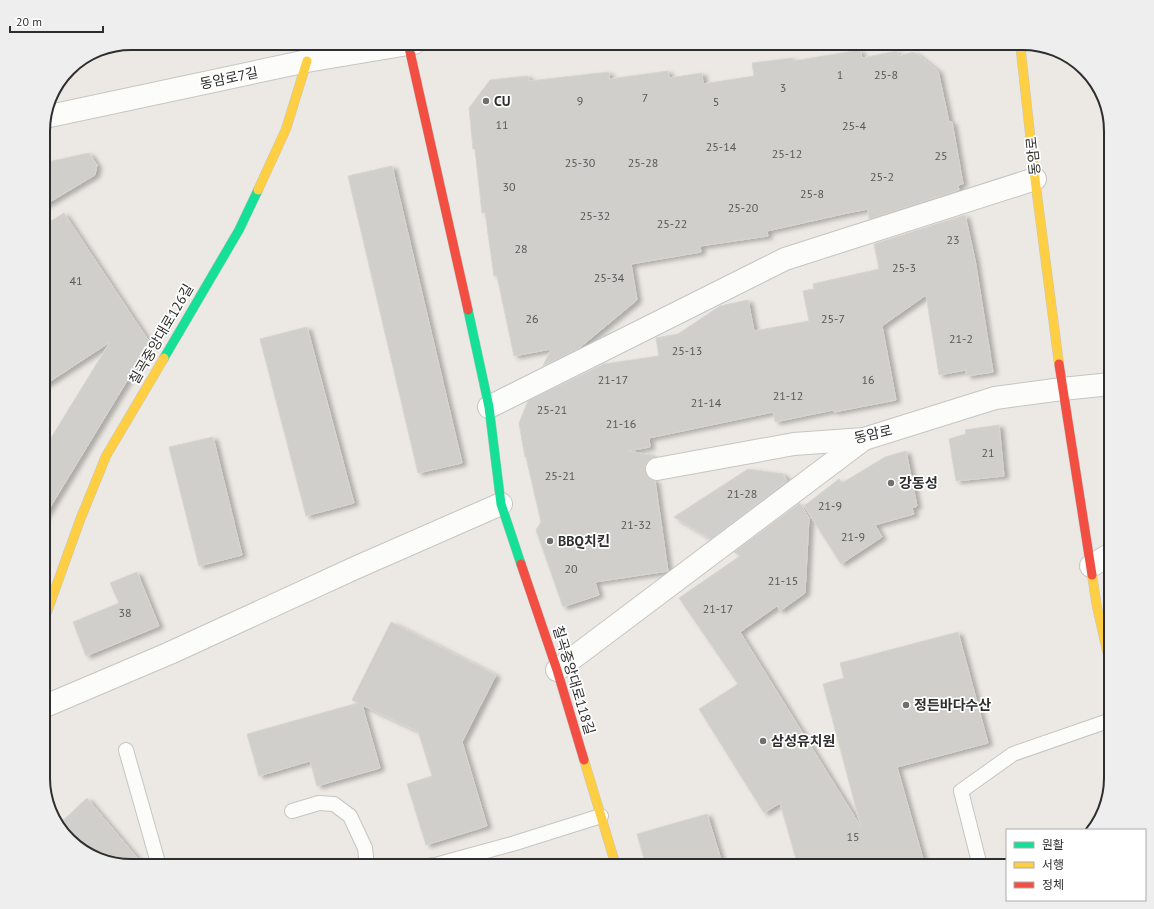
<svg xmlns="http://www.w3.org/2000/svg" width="1154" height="909" viewBox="0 0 1154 909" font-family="'PT Sans','Noto Sans KR',sans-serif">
	<defs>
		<filter id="shadow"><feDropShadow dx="4.5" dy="2.5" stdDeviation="2" flood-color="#0004"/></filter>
	</defs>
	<rect width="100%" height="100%" fill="#ece9e4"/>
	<g fill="#d1cfcb" stroke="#d7d5d0" filter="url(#shadow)">
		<path d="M860 50 862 58 897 51 898 56 914 52 938 71 949 122H952L963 184 958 185 959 190 869 219 868 209 843 214 767 231 768 236 700 246 701 252 631 264 637 300 578 349 543 366 551 349 514 356 497 276H494L485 212 482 213 475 149H473L469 108 490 80 528 76 529 81 609 72V79L668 71 669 78 702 73 703 84 754 76 752 63 792 58 793 61Z"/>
		<path d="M89 153 97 165 95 175 43 206V163Z"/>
		<path d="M392 166 462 463 418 473 348 176Z"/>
		<path d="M64 213 150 343 43 519V451L110 342 43 386V226Z"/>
		<path d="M965 215 975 260 993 372 967 376 966 370 939 375 926 295 882 326 896 400 834 412 833 410 775 422 773 412 649 438 650 447 628 451 651 455 652 458 649 460 645 464V471L648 477 655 481 668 571 595 582 599 595 563 607 536 530 541 522 526 457H525L519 423 528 401 604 364 659 356 656 338 678 334 720 306 748 300 754 331 809 321 803 291 814 289 813 284 879 269 874 244Z"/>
		<path d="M307 327 354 503 306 516 260 339Z"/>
		<path d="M999 425 1004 476 956 481 949 439 966 434 965 430Z"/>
		<path d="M213 437 242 555 199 566 169 447Z"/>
		<path d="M906 451 917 506 912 508 914 514 875 525 882 537 841 564 804 506 839 479 842 483 885 457Z"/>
		<path d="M748 469 783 474 787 481 711 539 674 517Z"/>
		<path d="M800 503 809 518 805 593 780 611 777 606 740 632 861 827 823 684 844 678 840 663 958 632 988 743 897 767 925 866H798L780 803 764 813 699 709 738 684 679 598 740 556 734 552Z"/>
		<path d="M137 572 159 626 86 656 73 622 119 603 110 583Z"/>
		<path d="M391 622 496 675 462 742 487 826 426 845 407 784 432 776 418 731 362 705 380 768 317 786 310 761 259 776 247 734 358 703 352 700Z"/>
		<path d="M87 798 144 866H131L97 859 73 844 58 825Z"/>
		<path d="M707 814 723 866H646L637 834Z"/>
	</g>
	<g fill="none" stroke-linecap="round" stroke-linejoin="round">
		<g stroke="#c5c5c5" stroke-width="16">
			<g id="lane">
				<path d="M126 750 159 866"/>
				<path d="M292 811 319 803 334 804 350 816 365 848 367 866"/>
				<path d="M428 866 435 865 512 844 601 816"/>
				<path d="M980 866 961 791 1013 754 1111 720"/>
			</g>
		</g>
		<g stroke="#c5c5c5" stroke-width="24">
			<g id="street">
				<path d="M45 117 307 61 414 43"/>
				<path d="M489 407 785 259 1035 179"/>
				<path d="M657 469 794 444 864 439 995 398 1062 389 1111 384"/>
				<path d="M1091 566 1111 554"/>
				<path d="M557 670 864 439"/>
				<path d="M43 707 170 653 355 568 501 504"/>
			</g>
		</g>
		<g stroke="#c5c5c5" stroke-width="10">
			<g id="fast">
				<path d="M468 310 489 407 501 504 521 564"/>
				<path d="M164 358 239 230 258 190"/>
			</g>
		</g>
		<g stroke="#c5c5c5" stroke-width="10">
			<g id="slow">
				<path d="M1020 43 1035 179 1059 364"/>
				<path d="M258 190 286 129 307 61"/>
				<path d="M1092 575 1097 607 1111 668"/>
				<path d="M43 623 80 520 106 456 164 358"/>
				<path d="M584 760 616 866"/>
			</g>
		</g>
		<g stroke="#c5c5c5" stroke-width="10">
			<g id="jam">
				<path d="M408 43 468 310"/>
				<path d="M1059 364 1092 575"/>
				<path d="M521 564 557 670 584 760"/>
			</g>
		</g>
		<use href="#lane" stroke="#fcfcfb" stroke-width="14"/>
		<use href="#street" stroke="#fcfcfb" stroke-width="22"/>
		<use href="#fast" stroke="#16e098" stroke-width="9"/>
		<use href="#slow" stroke="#ffcf43" stroke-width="9"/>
		<use href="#jam" stroke="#f24e42" stroke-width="9"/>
	</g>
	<g fill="#706f6e" stroke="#fff" stroke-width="1.5">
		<circle cx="486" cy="101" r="4"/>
		<circle cx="891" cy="483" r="4"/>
		<circle cx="550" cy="541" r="4"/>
		<circle cx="906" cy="705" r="4"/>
		<circle cx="763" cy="741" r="4"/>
	</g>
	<g text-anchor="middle" stroke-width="3.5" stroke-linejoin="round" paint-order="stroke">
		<g font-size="12" fill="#585857">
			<text x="840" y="79">1</text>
			<text x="886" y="79">25-8</text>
			<text x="783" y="92">3</text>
			<text x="645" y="102">7</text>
			<text x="580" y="105">9</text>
			<text x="716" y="106">5</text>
			<text x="502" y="129">11</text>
			<text x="854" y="130">25-4</text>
			<text x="721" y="151">25-14</text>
			<text x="787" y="158">25-12</text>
			<text x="941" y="160">25</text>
			<text x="580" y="167">25-30</text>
			<text x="643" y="167">25-28</text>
			<text x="882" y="181">25-2</text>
			<text x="509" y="191">30</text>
			<text x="812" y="198">25-8</text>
			<text x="743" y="212">25-20</text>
			<text x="595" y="220">25-32</text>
			<text x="672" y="228">25-22</text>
			<text x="953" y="244">23</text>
			<text x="521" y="253">28</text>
			<text x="904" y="272">25-3</text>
			<text x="609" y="282">25-34</text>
			<text x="76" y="285">41</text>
			<text x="532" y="323">26</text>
			<text x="833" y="323">25-7</text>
			<text x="961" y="343">21-2</text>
			<text x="687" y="355">25-13</text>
			<text x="613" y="384">21-17</text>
			<text x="868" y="384">16</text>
			<text x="788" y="400">21-12</text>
			<text x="706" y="407">21-14</text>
			<text x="552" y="414">25-21</text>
			<text x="621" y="428">21-16</text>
			<text x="988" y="457">21</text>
			<text x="560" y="480">25-21</text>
			<text x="742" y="498">21-28</text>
			<text x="830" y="510">21-9</text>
			<text x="636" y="529">21-32</text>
			<text x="853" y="541">21-9</text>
			<text x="571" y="573">20</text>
			<text x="783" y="585">21-15</text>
			<text x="718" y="613">21-17</text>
			<text x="125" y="617">38</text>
			<text x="853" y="841">15</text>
		</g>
		<g font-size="14" fill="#2e2e2e" stroke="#fff">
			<text transform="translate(229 78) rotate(-12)" y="5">동암로7길</text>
			<text transform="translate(1033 156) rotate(-96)" y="5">동암로</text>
			<text transform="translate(161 334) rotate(-60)" y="5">칠곡중앙대로126길</text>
			<text transform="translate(873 434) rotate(-13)" y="5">동암로</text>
			<text transform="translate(574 680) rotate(73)" y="5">칠곡중앙대로118길</text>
		</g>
		<g font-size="14" font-weight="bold" fill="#2e2e2e" stroke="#fff" text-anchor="start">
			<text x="494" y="106">CU</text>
			<text x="899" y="488">강동성</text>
			<text x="558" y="546">BBQ치킨</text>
			<text x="914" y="710">정든바다수산</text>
			<text x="771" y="746">삼성유치원</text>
		</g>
	</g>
	<path d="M0 0H1154V909H0ZM131 50H1023A81 81 0 0 1 1104 131V778A81 81 0 0 1 1023 859H131A81 81 0 0 1 50 778V131A81 81 0 0 1 131 50Z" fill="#eee" fill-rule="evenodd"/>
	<path fill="none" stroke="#2e2e2e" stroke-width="2" d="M131 50H1023A81 81 0 0 1 1104 131V778A81 81 0 0 1 1023 859H131A81 81 0 0 1 50 778V131A81 81 0 0 1 131 50Z"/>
	<rect x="1006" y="829" width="140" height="72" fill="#ffffff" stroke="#ababab"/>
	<rect x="1014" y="842" width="20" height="6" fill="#16e098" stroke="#ababab"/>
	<text x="1042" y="849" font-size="12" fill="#2e2e2e">원활</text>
	<rect x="1014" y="862" width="20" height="6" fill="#ffcf43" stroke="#ababab"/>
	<text x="1042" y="869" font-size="12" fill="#2e2e2e">서행</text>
	<rect x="1014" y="882" width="20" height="6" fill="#f24e42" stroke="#ababab"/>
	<text x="1042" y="889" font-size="12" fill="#2e2e2e">정체</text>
	<path d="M10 26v6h93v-6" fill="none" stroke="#2e2e2e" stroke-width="2"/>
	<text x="16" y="26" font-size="12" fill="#2e2e2e" stroke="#ffffff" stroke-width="3" paint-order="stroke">20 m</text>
</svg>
